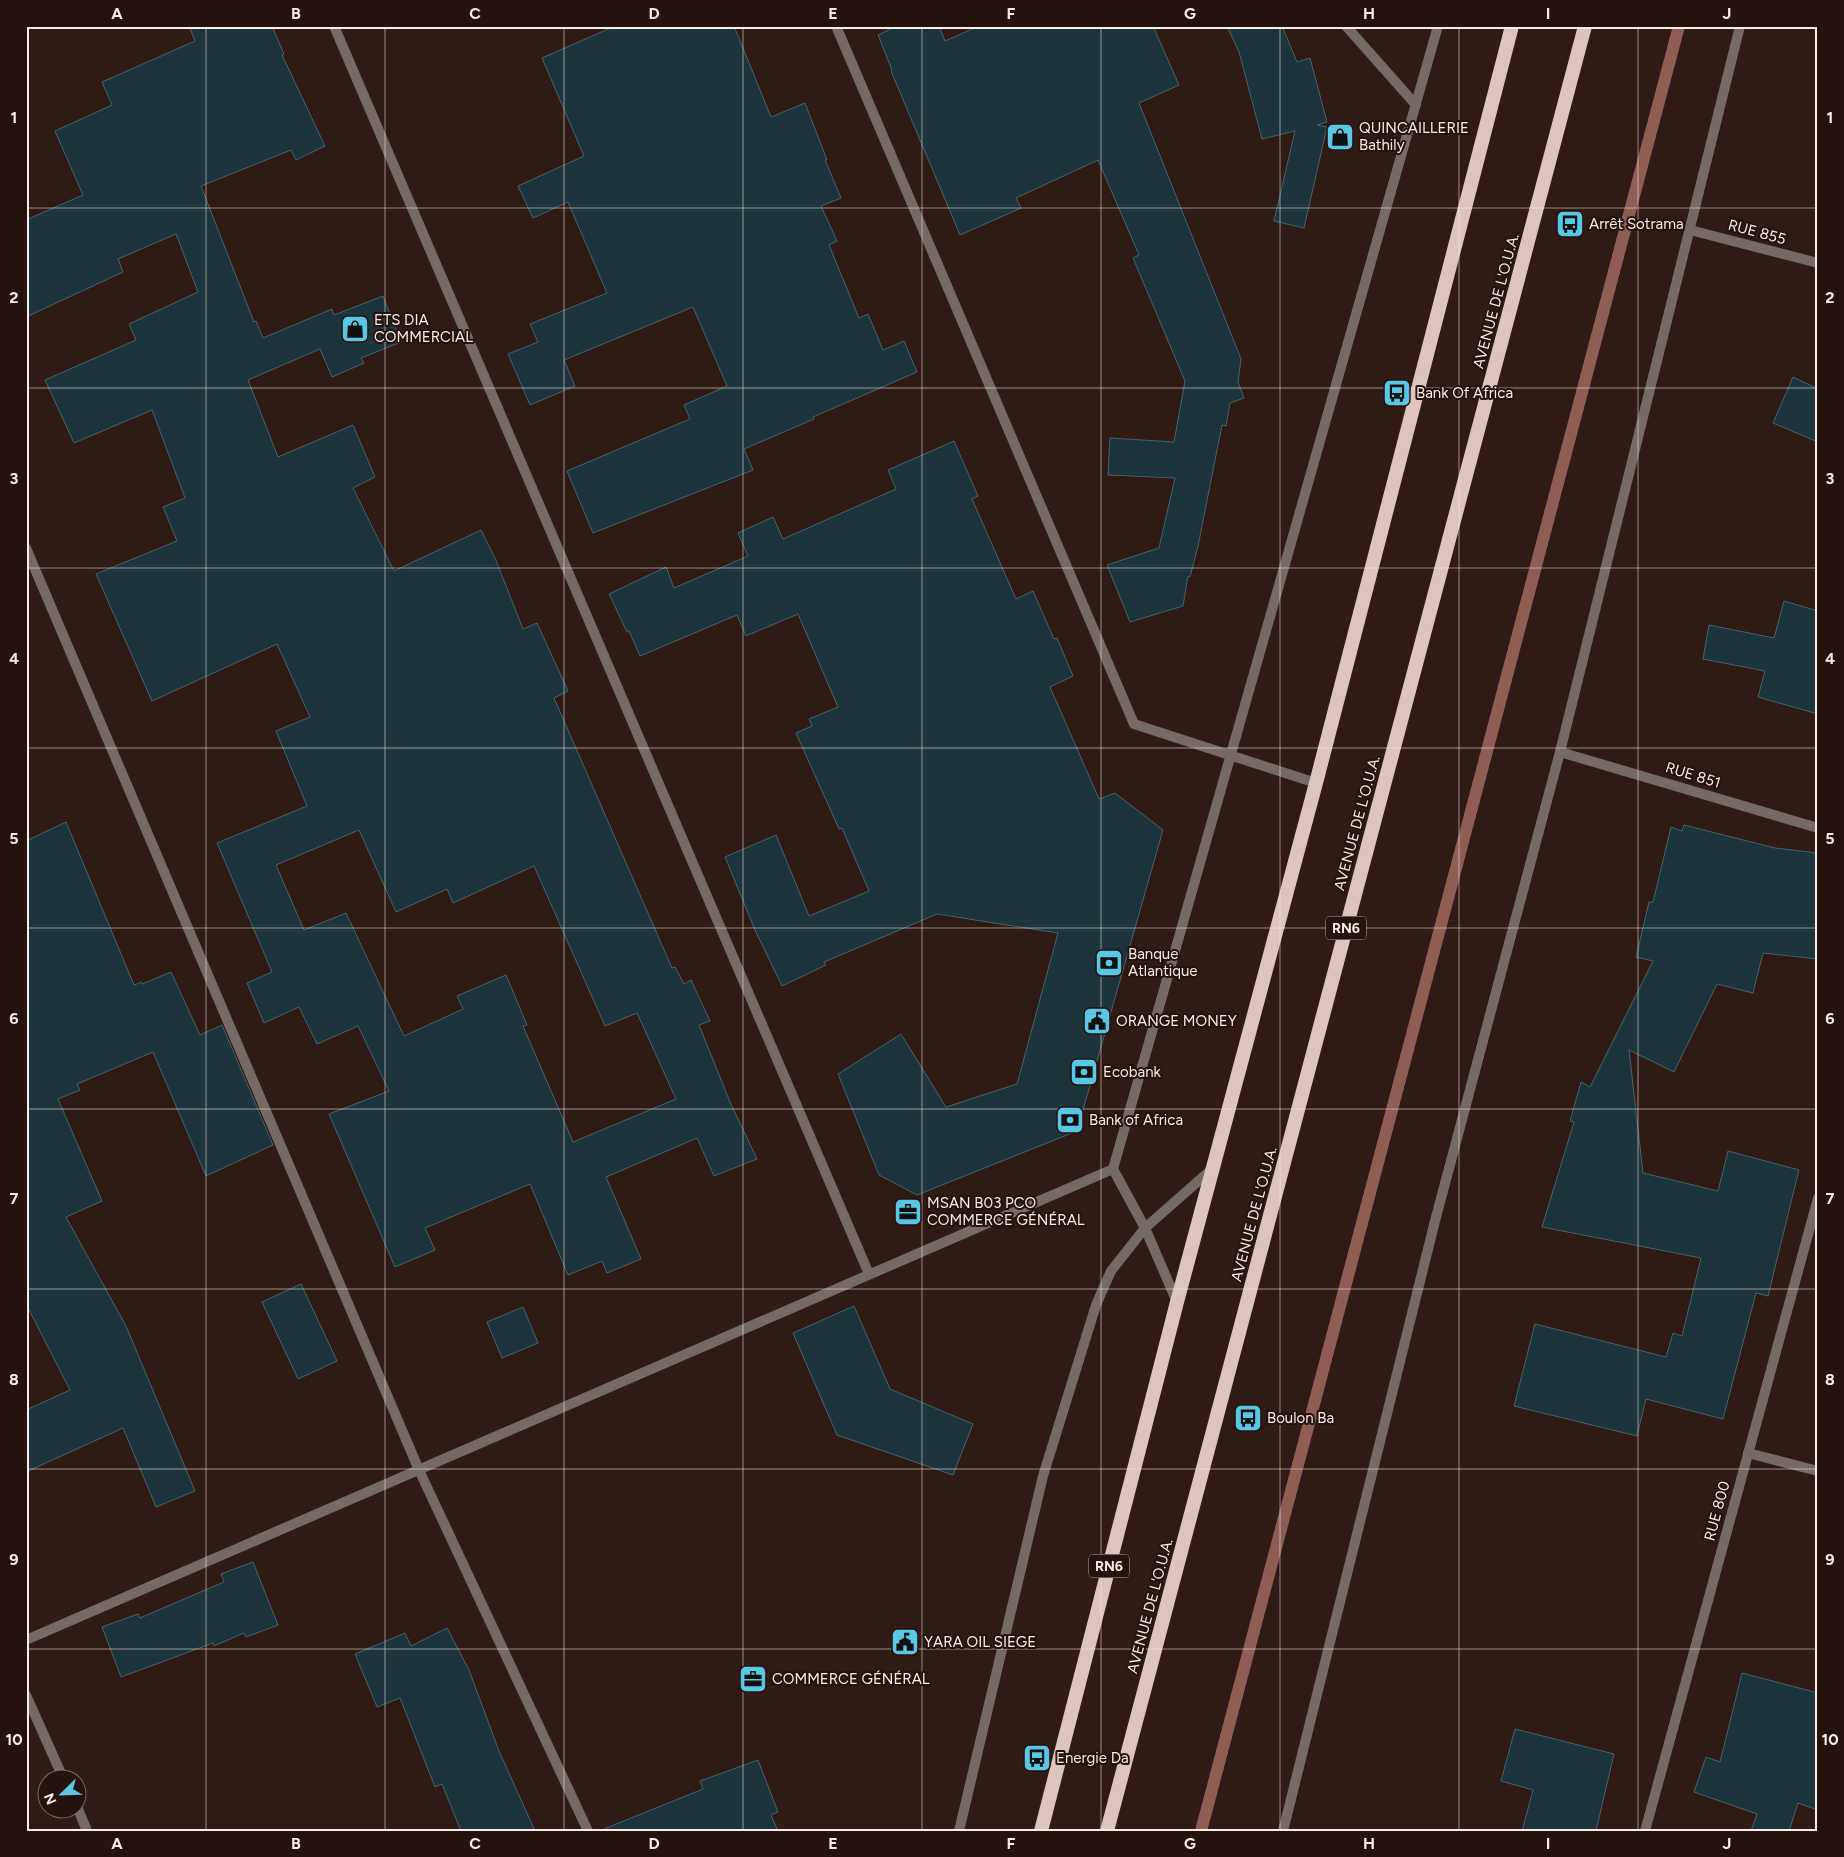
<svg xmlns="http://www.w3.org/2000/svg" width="1844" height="1857" viewBox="0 0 1844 1857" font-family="Figtree,sans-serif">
	<rect width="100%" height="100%" fill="#2f1a16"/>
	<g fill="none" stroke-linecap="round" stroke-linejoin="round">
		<path stroke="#8e5e53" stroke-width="12" d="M1201 1831 1679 26"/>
	</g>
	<g fill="#1c353c" stroke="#49636b" fill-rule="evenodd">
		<path d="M189 26H272L284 54 282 55 325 146 296 160 291 150 201 186 254 322 256 321 263 338 332 309 334 315 383 296 401 342 361 358 364 363 332 377 320 349 248 380 278 457 353 425 375 477 353 488 394 571 481 530 495 558 523 629 537 623 568 691 554 698 672 968 675 967 684 984 691 980 710 1021 699 1025 730 1102 757 1159 714 1176 697 1138 606 1177 641 1259 607 1273 602 1261 568 1275 530 1184 425 1228 435 1250 395 1267 329 1114 389 1091 358 1026 317 1044 299 1007 264 1023 247 983 272 972 217 843 307 806 276 731 310 717 277 644 152 701 96 574 177 541 163 507 185 498 152 410 74 443 45 380 136 340 129 324 198 292 176 234 118 259 123 272 26 317V220L83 195 55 131 112 105 102 82 195 41ZM359 830 396 912 447 889 453 903 534 866 605 1026 637 1013 676 1099 573 1142 523 1026 527 1025 506 975 457 996 463 1009 404 1036 346 913 304 930 276 865Z"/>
		<path d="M615 26H734L771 117 805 103 827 160H825L841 198 821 206 837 241 829 245 859 318 868 314 883 350 904 341 917 372 813 417 814 419 744 449 753 470 593 533 567 471 690 419 684 405 727 386 693 307 564 360 575 386 530 405 508 354 538 342 530 324 607 293 568 202 533 218 518 186 584 156 542 58Z"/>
		<path d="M897 26H939L945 41 979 26H1153L1179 85 1139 103 1241 359 1238 382 1244 398 1230 403 1226 426 1222 425 1198 546 1190 577 1188 576 1183 606 1130 622 1107 565 1159 548 1175 478 1108 475 1110 438 1174 442 1185 381 1133 258 1139 255 1098 160 1016 198 1021 208 960 235 891 71 892 70 878 35Z"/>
		<path d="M1227 26H1282L1297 62 1310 58 1327 122 1317 125 1327 127 1304 228 1274 221 1295 131 1262 139 1239 52Z"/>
		<path d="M1793 377 1818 389V442L1773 423Z"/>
		<path d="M954 441 978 496 972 499 1016 599 1033 591 1054 639 1057 638 1073 676 1050 687 1099 799 1115 793 1163 830 1077 1131 917 1195 879 1175 838 1074 901 1034 946 1107 1017 1084 1058 933 937 914 824 962 826 965 782 986 755 930 725 857 776 835 809 916 869 891 842 828 839 829 796 733 812 726 809 719 838 707 798 614 746 636 737 615 640 656 629 631 627 632 609 594 666 567 674 588 748 556 738 533 773 517 783 539 896 489 888 470Z"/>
		<path d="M1784 601 1818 611V714L1758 697 1765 671 1703 659 1709 625 1774 638Z"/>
		<path d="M66 822 134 985 142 982V984L171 972 200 1035 222 1025 273 1145 206 1176 153 1052 77 1084 80 1090 58 1099 102 1201 66 1217 126 1326 195 1491 156 1507 123 1428 26 1472V1410L70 1390 26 1304V841Z"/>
		<path d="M1684 825 1775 848 1818 853V959L1763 953 1753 993 1717 984 1674 1072 1629 1050 1643 1173 1718 1191 1728 1151 1799 1170 1768 1296 1756 1293 1723 1419 1646 1399 1637 1436 1514 1406 1535 1324 1666 1357 1673 1333 1682 1336 1701 1258 1542 1227 1574 1122 1570 1121 1581 1082 1590 1087 1653 961 1636 957 1649 902H1653L1671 827 1682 831Z"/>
		<path d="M301 1284 337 1361 298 1379 262 1302Z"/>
		<path d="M854 1306 890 1389 973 1424 953 1475 837 1435 793 1333Z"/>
		<path d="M523 1307 538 1343 502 1358 487 1322Z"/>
		<path d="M253 1562 278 1625 246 1637 244 1633 214 1646 213 1643 121 1677 102 1627 138 1614 140 1618 224 1582 221 1574Z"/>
		<path d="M447 1628 469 1670 499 1751 535 1831H461L442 1784 435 1787 400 1698 377 1707 355 1654 405 1633 411 1646Z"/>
		<path d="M1742 1673 1818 1693V1810L1798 1803 1789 1831H1751L1757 1814 1694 1792 1706 1757 1720 1762Z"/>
		<path d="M1515 1729 1614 1754 1596 1831H1522L1533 1790 1501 1781Z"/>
		<path d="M758 1760 778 1812 771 1815 778 1831H605L604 1829 703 1789 700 1781Z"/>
	</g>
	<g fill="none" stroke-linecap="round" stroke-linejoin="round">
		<g stroke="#766a67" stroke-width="10">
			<path d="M334 26 869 1274"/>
			<path d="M836 26 1134 724 1316 783"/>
			<path d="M1346 26 1416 105"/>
			<path d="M1690 230 1818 263"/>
			<path d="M26 548 419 1470 588 1831"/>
			<path d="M1560 752 1818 828"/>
			<path d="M1113 1169 1438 26"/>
			<path d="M1113 1169 1145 1228 1177 1302"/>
			<path d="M1748 1453 1818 1471"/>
			<path d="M26 1640 1113 1169"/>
			<path d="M26 1695 64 1780"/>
			<path d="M78 1809 87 1831"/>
			<path d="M1645 1831 1818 1198"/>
		</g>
		<g stroke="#766a67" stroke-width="10">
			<path d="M959 1831 1043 1476 1096 1305 1111 1271 1145 1228 1212 1169"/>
			<path d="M1283 1831 1435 1221 1560 752 1740 26"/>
		</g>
		<g stroke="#dec4be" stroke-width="14">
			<path d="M1041 1831 1177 1302 1316 783 1512 26"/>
			<path d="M1107 1831 1585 26"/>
		</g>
	</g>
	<path fill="none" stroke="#faebe8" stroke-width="1" stroke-opacity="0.55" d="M206 26V1831M385 26V1831M564 26V1831M743 26V1831M922 26V1831M1101 26V1831M1280 26V1831M1459 26V1831M1638 26V1831M26 208H1818M26 388H1818M26 568H1818M26 748H1818M26 928H1818M26 1109H1818M26 1289H1818M26 1469H1818M26 1649H1818"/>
	<defs>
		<g id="shop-square" transform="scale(1.4375)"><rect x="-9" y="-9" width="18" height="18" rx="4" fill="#5ac8e5" stroke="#25110d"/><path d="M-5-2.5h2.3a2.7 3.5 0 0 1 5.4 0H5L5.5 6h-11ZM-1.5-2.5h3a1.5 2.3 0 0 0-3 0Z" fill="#111"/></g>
		<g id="bus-square" transform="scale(1.4375)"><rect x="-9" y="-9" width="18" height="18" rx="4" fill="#5ac8e5" stroke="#25110d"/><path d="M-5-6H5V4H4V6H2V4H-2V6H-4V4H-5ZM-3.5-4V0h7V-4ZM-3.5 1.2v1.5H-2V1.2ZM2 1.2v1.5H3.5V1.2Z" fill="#111"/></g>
		<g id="bank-square" transform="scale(1.4375)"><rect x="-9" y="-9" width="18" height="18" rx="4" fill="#5ac8e5" stroke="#25110d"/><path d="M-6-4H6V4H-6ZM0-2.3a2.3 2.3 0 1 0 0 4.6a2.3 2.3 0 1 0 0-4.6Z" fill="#111"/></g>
		<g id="civic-square" transform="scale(1.4375)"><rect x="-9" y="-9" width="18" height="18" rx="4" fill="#5ac8e5" stroke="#25110d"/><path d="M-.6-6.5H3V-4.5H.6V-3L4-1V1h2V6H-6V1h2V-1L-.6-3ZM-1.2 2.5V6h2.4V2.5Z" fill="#111"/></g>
		<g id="office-square" transform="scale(1.4375)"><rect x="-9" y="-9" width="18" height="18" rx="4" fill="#5ac8e5" stroke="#25110d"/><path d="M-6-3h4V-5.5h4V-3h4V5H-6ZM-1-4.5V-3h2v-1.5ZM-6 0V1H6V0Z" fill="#111"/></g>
	</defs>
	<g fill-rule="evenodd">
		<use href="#shop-square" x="1340" y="137"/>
		<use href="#bus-square" x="1570" y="224"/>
		<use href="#shop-square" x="355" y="329"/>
		<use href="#bus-square" x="1397" y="393"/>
		<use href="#bank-square" x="1109" y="963"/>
		<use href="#civic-square" x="1097" y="1021"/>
		<use href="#bank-square" x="1084" y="1072"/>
		<use href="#bank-square" x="1070" y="1120"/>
		<use href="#office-square" x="908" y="1212"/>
		<use href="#bus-square" x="1248" y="1418"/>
		<use href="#civic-square" x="905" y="1642"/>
		<use href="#office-square" x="753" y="1679"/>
		<use href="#bus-square" x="1037" y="1758"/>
	</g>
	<g text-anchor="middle" stroke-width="4" stroke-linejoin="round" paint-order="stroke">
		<g fill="#25110d" stroke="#baaaa6" stroke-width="1">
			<rect x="1326" y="916.5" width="40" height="23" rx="4"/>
			<rect x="1089" y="1554.5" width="40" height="23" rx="4"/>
		</g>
		<g font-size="14" font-weight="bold" fill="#faebe8">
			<text x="1346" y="933">RN6</text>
			<text x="1109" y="1571">RN6</text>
		</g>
		<g font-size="15" fill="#faebe8" stroke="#25110d" text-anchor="start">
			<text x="1359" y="133">QUINCAILLERIE<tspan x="1359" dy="17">Bathily</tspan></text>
			<text x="1589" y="229">Arrêt Sotrama</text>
			<text x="374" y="325">ETS DIA<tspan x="374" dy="17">COMMERCIAL</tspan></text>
			<text x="1416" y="398">Bank Of Africa</text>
			<text x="1128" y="959">Banque<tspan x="1128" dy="17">Atlantique</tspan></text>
			<text x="1116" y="1026">ORANGE MONEY</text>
			<text x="1103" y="1077">Ecobank</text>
			<text x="1089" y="1125">Bank of Africa</text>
			<text x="927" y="1208">MSAN B03 PCO<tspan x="927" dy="17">COMMERCE GÉNÉRAL</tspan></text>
			<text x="1267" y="1423">Boulon Ba</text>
			<text x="924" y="1647">YARA OIL SIEGE</text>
			<text x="772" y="1684">COMMERCE GÉNÉRAL</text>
			<text x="1056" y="1763">Energie Da</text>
		</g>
		<g font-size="15" fill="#faebe8" stroke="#25110d">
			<text transform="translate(1757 232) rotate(15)" y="5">RUE 855</text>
			<text transform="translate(1496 301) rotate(-75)" y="5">AVENUE DE L'O.U.A.</text>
			<text transform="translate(1693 775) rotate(17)" y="5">RUE 851</text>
			<text transform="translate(1357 823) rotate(-75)" y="5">AVENUE DE L'O.U.A.</text>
			<text transform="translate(1254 1214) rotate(-75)" y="5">AVENUE DE L'O.U.A.</text>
			<text transform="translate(1717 1511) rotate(-75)" y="5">RUE 800</text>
			<text transform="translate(1150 1606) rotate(-75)" y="5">AVENUE DE L'O.U.A.</text>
		</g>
	</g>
	<rect width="1844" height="1857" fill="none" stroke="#25110d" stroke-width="55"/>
	<g transform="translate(62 1794) rotate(247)"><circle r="24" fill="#25110d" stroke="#7a6865"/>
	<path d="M0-4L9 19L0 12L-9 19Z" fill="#5ac8e5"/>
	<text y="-8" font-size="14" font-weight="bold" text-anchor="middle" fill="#faebe8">N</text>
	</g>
	<rect x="28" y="28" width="1788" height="1802" fill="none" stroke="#faebe8" stroke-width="2"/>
	<g font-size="16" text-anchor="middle" font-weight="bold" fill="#faebe8">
		<text x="117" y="19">A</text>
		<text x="296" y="19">B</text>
		<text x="475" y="19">C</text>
		<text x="654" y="19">D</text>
		<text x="833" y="19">E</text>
		<text x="1011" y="19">F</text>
		<text x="1190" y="19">G</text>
		<text x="1369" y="19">H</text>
		<text x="1548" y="19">I</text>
		<text x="1727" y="19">J</text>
		<text x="14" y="123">1</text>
		<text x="1830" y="123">1</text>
		<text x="14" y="303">2</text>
		<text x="1830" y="303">2</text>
		<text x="14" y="484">3</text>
		<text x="1830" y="484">3</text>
		<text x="14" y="664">4</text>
		<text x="1830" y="664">4</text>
		<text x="14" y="844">5</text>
		<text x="1830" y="844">5</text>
		<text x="14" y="1024">6</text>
		<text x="1830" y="1024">6</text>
		<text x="14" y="1204">7</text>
		<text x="1830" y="1204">7</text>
		<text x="14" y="1385">8</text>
		<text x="1830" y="1385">8</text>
		<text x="14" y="1565">9</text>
		<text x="1830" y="1565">9</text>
		<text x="14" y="1745">10</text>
		<text x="1830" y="1745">10</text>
		<text x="117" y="1849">A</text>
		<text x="296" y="1849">B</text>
		<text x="475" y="1849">C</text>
		<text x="654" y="1849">D</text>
		<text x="833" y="1849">E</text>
		<text x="1011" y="1849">F</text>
		<text x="1190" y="1849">G</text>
		<text x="1369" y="1849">H</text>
		<text x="1548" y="1849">I</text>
		<text x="1727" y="1849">J</text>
	</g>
</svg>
